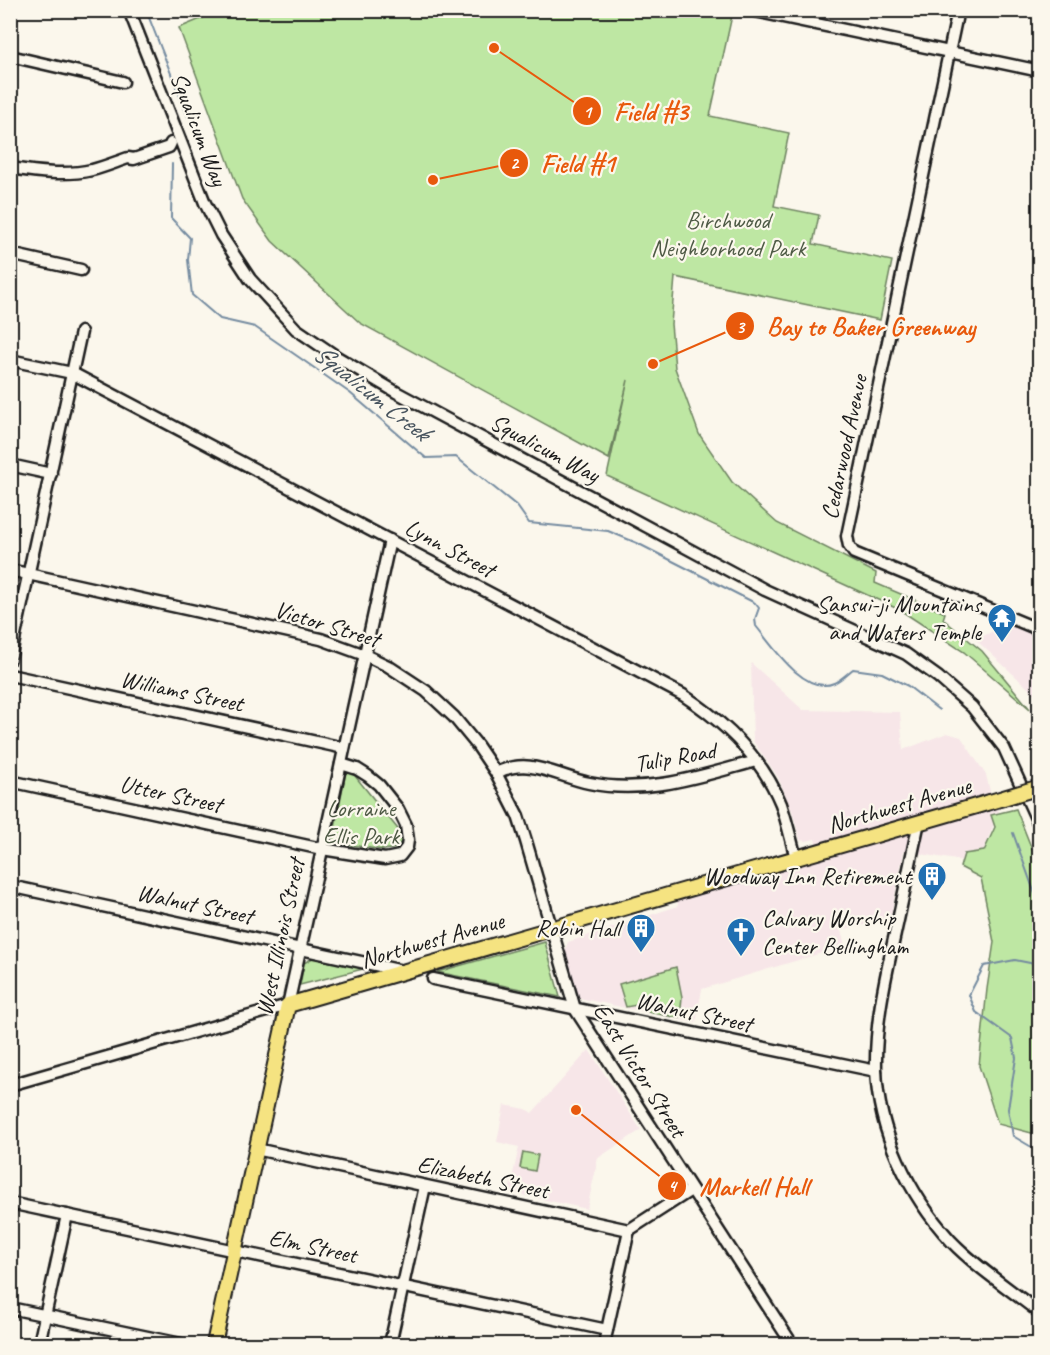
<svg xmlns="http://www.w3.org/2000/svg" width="1050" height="1355" viewBox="0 0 1050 1355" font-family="Caveat,sans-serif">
	<rect width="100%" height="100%" fill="#fbf7ec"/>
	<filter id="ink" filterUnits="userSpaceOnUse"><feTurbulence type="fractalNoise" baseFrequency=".0167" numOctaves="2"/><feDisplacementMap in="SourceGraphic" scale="12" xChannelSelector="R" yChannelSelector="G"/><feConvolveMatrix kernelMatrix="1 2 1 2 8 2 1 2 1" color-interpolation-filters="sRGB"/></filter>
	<g filter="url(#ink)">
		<g fill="#f7e6e8">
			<path d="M1010 622 1039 635V698L976 640Z"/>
			<path d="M751 663 803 710 900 712 903 750 947 733 961 737 986 775 990 791 999 811 983 851 964 853 962 861 904 851 890 919 841 930 845 946 702 989 696 1023 579 998 564 952 568 942 678 906 677 900 820 859 815 839 806 841 800 840 792 811 778 777 753 741Z"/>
			<path d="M589 1050 641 1130 598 1158 587 1209 509 1192 519 1147 497 1142 504 1105 526 1109 532 1113Z"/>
		</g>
		<g fill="#bee7a3" stroke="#6d8260" stroke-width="1.5">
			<path d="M222 10 733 11 710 116 789 133 774 206 819 215 813 244 892 261 880 320 675 277 671 324 675 368 699 434 732 482 777 523 876 573 875 583 945 613 943 619 982 651 1030 709 964 652 900 610 607 476 628 380 609 459 360 323 272 241 242 199 179 28Z"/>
			<path d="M347 766 397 828 402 840 397 848 383 850 332 842Z"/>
			<path d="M1016 809 1039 867V1135L998 1124 979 1066 987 989 994 942 981 878 960 867 964 854 984 851 995 827 991 815Z"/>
			<path d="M545 942 560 997 437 972Z"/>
			<path d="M316 956 363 967V969L300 985 304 963Z"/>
			<path d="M676 967 682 997 680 1018 648 1012 642 1004 626 1007 619 984Z"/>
			<path d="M523 1152 538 1155 535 1171 520 1168Z"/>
		</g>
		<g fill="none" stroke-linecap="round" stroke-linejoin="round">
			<g stroke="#748ba0" stroke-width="2">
				<path d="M146 10 188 117"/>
				<path d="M172 164 171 218 190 238 188 260 192 295 220 319 255 327 300 358 350 393 426 458 456 457 517 506 529 523 608 531 637 543 755 603 759 608 755 619 756 626C772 646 805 696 834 683 841 680 848 673 853 669L882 673 908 686 939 710"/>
				<path d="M1013 833 1040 908"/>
				<path d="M1040 965 1015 960 984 966 969 995 976 1012 1012 1038 1016 1058 1008 1109 1013 1136 1040 1152"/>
			</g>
			<g stroke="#1c1c1c" stroke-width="15">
				<g id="minor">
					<path d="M129 10 205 203 221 235 250 279 296 329 337 357 396 392 765 590 906 654 938 677 972 707 1004 748 1040 827"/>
					<path d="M750 10 1040 71"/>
					<path d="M958 10 847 536 849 546 854 553 1040 630"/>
					<path d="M10 56 123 82"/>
					<path d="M10 168C37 172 65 176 92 170 104 167 116 162 128 158L134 159 169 147 171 143"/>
					<path d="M10 254 81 270"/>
					<path d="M10 360 72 373 683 695C724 722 762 757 781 804 787 822 791 840 796 858"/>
					<path d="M10 465 51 474"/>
					<path d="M10 570 321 639 365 655 388 666 426 691 454 717 477 745 496 773 518 816 526 841 575 1009 792 1344"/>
					<path d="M10 659 81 332"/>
					<path d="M10 675 344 748"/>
					<path d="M496 773C530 756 555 776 589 783 647 795 701 776 756 761"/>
					<path d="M10 781 322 849 385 859 400 856 407 847 408 840 406 825 398 809 379 785 368 776 357 769 341 764"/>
					<path d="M919 822C910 863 902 903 893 943 884 984 875 1026 876 1069 878 1132 909 1195 951 1241 977 1268 1010 1289 1040 1313"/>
					<path d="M10 886 403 971"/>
					<path d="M433 979 876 1071"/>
					<path d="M10 1085 288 1005 390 540"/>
					<path d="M256 1149 629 1230 691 1190"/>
					<path d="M10 1203 607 1330"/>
					<path d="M10 1308 181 1344"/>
					<path d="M39 1344 67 1215"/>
					<path d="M390 1344 425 1186"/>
					<path d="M604 1344 629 1230"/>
				</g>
			</g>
			<g stroke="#1c1c1c" stroke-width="18">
				<path id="major" d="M214 1344 288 1005 990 802"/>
			</g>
			<use href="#minor" stroke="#fbf7ec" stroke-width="10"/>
			<use href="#major" stroke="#f5e381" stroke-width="14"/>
			<g stroke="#1c1c1c" stroke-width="18" stroke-linecap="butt">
				<path id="major-bridge" d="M990 802 1040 787"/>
			</g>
			<use href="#major-bridge" stroke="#f5e381" stroke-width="14"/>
		</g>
	</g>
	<defs>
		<g id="temple-pin" transform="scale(1.5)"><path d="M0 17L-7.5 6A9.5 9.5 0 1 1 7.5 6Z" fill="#1f6fb2" stroke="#fbf7ec"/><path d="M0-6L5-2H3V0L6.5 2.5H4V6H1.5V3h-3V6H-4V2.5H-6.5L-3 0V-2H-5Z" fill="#fff"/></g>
		<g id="building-pin" transform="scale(1.5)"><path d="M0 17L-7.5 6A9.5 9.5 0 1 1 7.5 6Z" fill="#1f6fb2" stroke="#fbf7ec"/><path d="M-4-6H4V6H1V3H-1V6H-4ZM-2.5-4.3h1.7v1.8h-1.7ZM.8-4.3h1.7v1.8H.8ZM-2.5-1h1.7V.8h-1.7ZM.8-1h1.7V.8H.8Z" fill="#fff"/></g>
		<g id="church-pin" transform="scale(1.5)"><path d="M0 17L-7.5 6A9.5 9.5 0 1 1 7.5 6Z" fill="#1f6fb2" stroke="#fbf7ec"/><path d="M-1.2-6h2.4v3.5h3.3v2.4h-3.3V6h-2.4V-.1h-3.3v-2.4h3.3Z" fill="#fff"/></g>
	</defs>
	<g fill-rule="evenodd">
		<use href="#temple-pin" x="1002" y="618"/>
		<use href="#building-pin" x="932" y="876"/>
		<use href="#building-pin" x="641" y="928"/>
		<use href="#church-pin" x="741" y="932"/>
	</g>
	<g text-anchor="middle" stroke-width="4.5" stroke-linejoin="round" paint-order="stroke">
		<g font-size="24" fill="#1c1c1c" stroke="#fbf7ec">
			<text transform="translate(199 129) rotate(69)" y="8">Squalicum Way</text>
			<text transform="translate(844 447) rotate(-78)" y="8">Cedarwood Avenue</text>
			<text transform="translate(545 448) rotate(28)" y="8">Squalicum Way</text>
			<text transform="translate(450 548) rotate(28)" y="8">Lynn Street</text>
			<text transform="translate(327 624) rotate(17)" y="8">Victor Street</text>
			<text transform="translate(182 691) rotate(12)" y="8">Williams Street</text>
			<text transform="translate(675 757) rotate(-10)" y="8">Tulip Road</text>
			<text transform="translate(171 794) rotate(12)" y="8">Utter Street</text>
			<text transform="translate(899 805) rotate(-16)" y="8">Northwest Avenue</text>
			<text transform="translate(195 904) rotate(12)" y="8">Walnut Street</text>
			<text transform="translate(280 937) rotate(-78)" y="8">West Illinois Street</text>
			<text transform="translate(432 940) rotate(-16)" y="8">Northwest Avenue</text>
			<text transform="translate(694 1012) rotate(12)" y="8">Walnut Street</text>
			<text transform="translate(640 1070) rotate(58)" y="8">East Victor Street</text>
			<text transform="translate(483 1177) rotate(12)" y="8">Elizabeth Street</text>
			<text transform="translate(313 1246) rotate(12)" y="8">Elm Street</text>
		</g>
		<g font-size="24" fill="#4d5944" stroke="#fbf7ec">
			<text x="728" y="228">Birchwood<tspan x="728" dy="28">Neighborhood Park</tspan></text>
			<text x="361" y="816">Lorraine<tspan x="361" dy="28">Ellis Park</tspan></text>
		</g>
		<g font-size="24" fill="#1c1c1c" stroke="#fbf7ec" text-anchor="end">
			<text x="981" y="612">Sansui-ji Mountains<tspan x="981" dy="28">and Waters Temple</tspan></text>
			<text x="911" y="884">Woodway Inn Retirement</text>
			<text x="762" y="926" text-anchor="start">Calvary Worship<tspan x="762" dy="28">Center Bellingham</tspan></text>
			<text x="620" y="936">Robin Hall</text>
		</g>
		<g font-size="26" font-style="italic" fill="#48545e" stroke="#fbf7ec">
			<text transform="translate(372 392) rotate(38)" y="9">Squalicum Creek</text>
		</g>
	</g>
	<path fill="none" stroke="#e8590c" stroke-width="2" d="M494 48L587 111M433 180L514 163M653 364L740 326M576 1110L672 1186"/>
	<g fill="#e8590c" stroke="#fbf7ec" stroke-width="2">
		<circle cx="494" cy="48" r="6"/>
		<circle cx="433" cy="180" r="6"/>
		<circle cx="653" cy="364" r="6"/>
		<circle cx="576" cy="1110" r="6"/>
		<circle cx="587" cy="111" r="15"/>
		<circle cx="514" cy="163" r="15"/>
		<circle cx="740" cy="326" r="15"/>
		<circle cx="672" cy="1186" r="15"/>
	</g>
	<g font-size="18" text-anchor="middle" font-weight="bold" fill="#fff">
		<text x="587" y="118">1</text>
		<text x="514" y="169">2</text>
		<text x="740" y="333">3</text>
		<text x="672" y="1192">4</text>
	</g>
	<g font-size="26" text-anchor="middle" font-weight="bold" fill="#e8590c" stroke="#fbf7ec" stroke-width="4.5" stroke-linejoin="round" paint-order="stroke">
		<text x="651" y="120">Field #3</text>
		<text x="578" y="172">Field #1</text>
		<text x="871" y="335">Bay to Baker Greenway</text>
		<text x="754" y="1195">Markell Hall</text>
	</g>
	<rect width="1050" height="1355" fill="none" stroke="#fbf7ec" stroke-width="36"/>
	<rect x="18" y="18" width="1014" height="1319" fill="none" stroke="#1c1c1c" stroke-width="2" filter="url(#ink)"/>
</svg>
